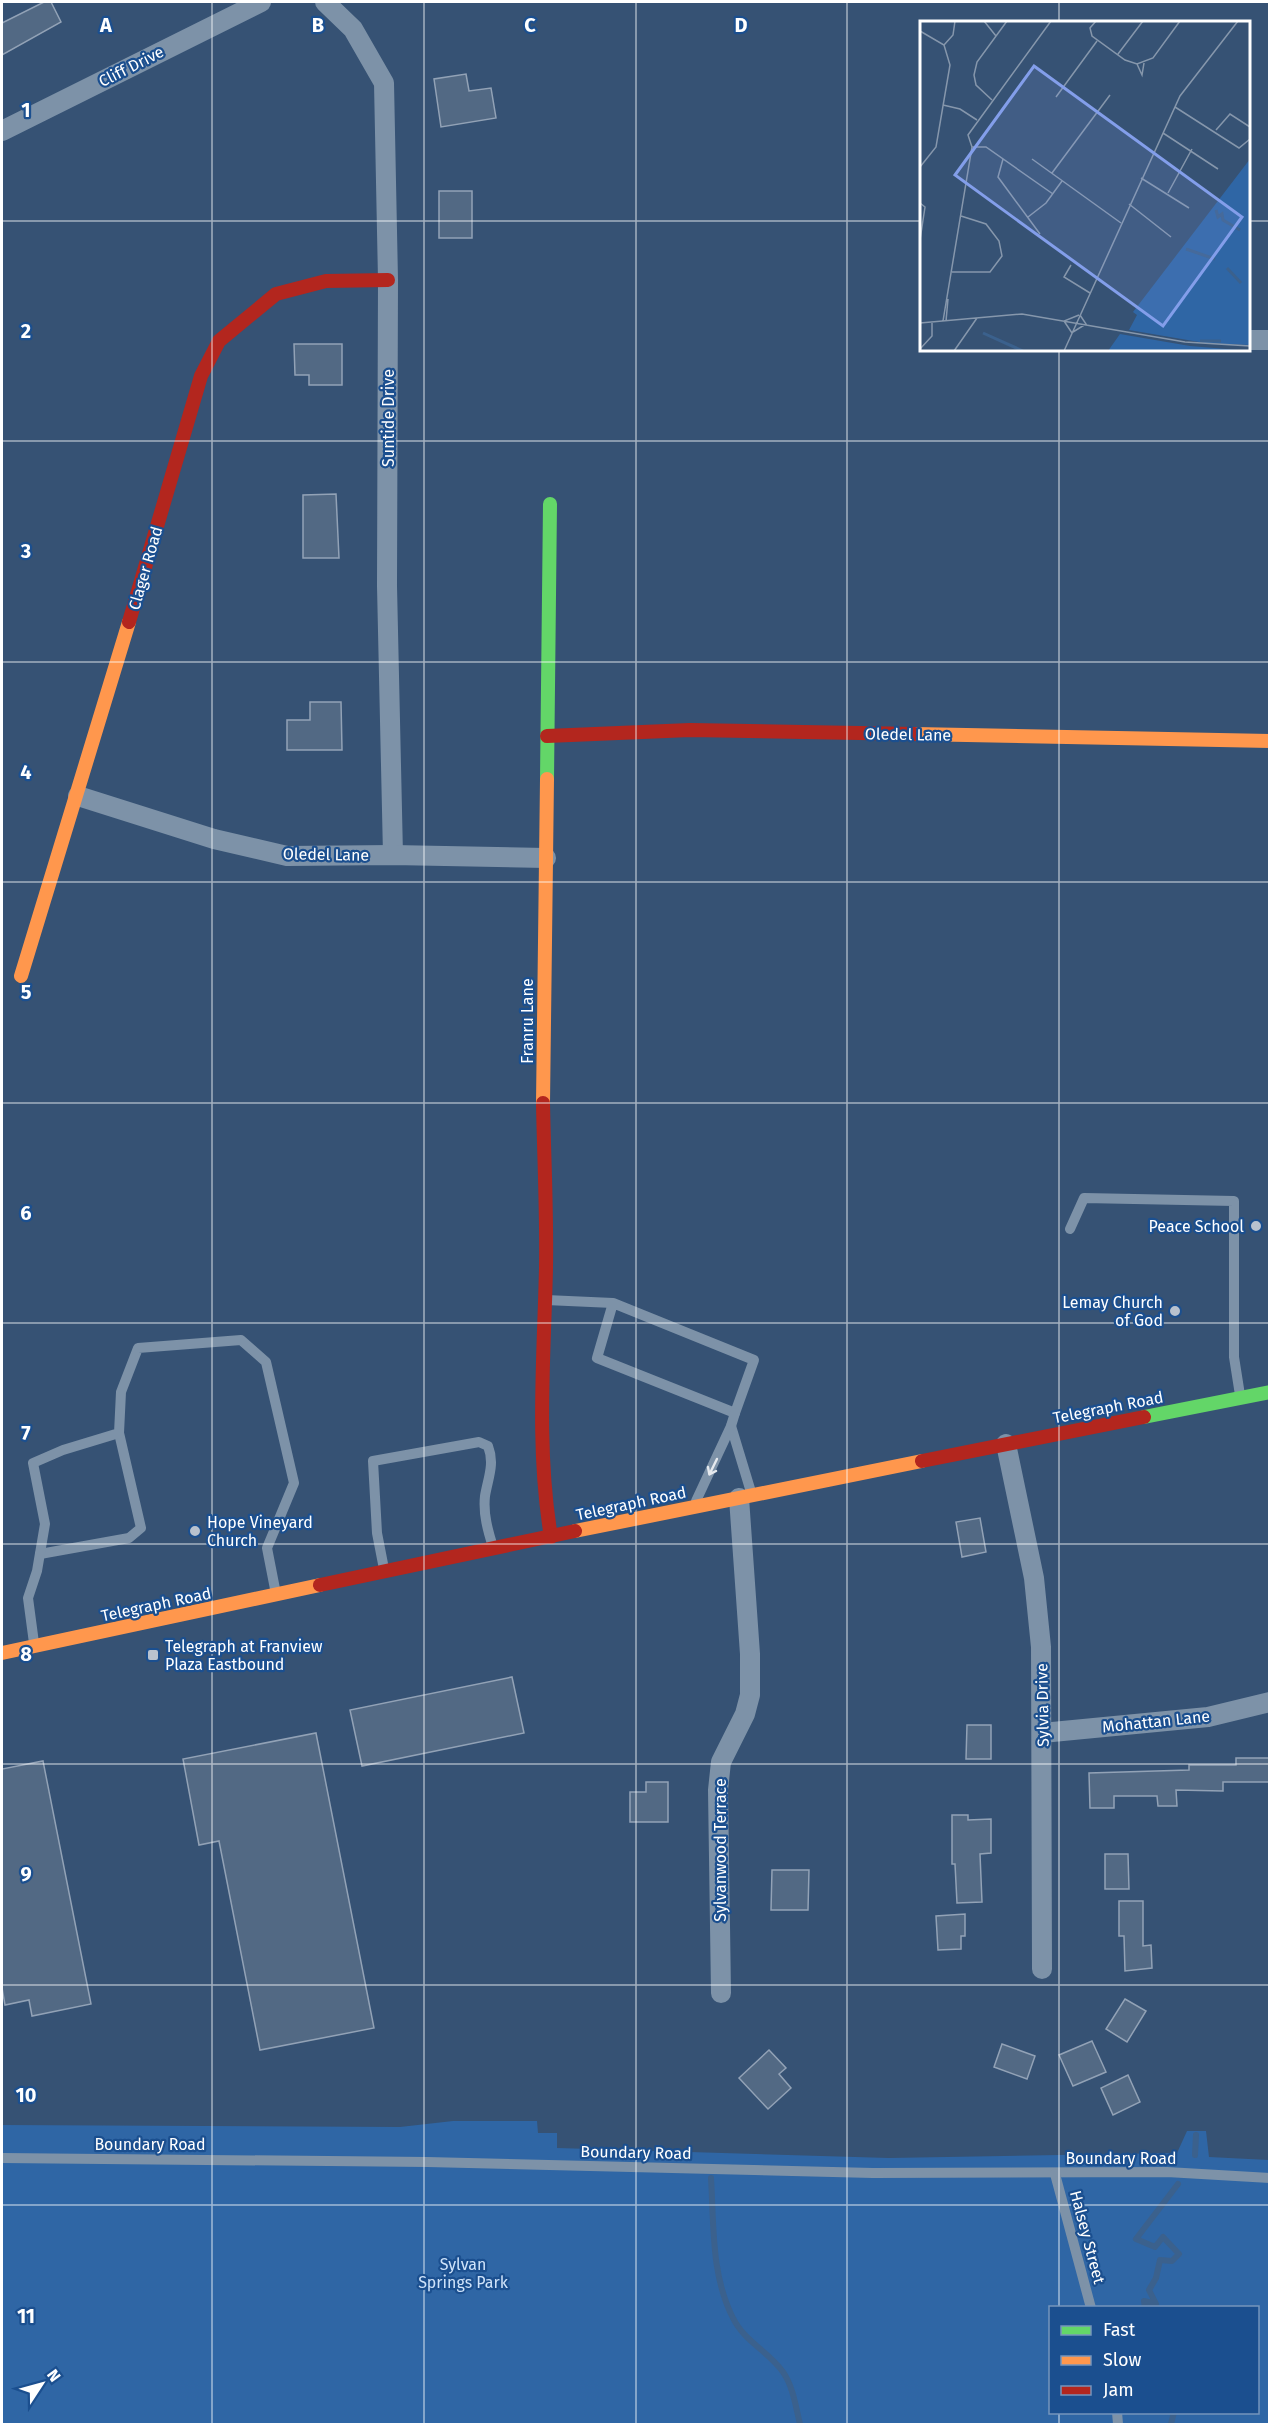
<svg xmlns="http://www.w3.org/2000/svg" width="1271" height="2426" viewBox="0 0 1271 2426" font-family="'Fira Sans',sans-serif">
	<rect width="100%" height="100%" fill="#365274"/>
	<path fill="#2f66a5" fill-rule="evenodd" d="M453 2121H537L538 2133H557V2148L889 2158 1177 2153 1187 2131H1206L1209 2157 1269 2160V2424H2V2125L400 2127ZM1050 2308H1258V2412H1050Z"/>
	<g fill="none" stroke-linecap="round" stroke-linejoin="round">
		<g stroke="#3b618d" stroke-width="6">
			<path d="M1195 2155 1196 2135"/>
			<path d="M711 2178C714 2226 711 2275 733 2318 744 2341 769 2352 783 2372 793 2386 796 2408 800 2424"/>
			<path d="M1145 2308 1144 2301 1156 2304 1149 2290 1156 2278 1160 2260 1172 2261 1179 2254 1163 2237 1155 2247 1136 2239 1178 2184"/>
			<path d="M1171 2424 1174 2412"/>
		</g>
	</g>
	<g fill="#526984" stroke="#92a2b6" stroke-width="1.5">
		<path d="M44 2H51L61 22 2 55V23Z"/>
		<path d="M466 74 469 91 491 88 496 118 441 127 434 79Z"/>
		<rect x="439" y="191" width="33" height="47"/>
		<path d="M294 344H342V385H309V375H295Z"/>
		<path d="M336 494 339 558H303V495Z"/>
		<path d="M310 702H341L342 750H287V720H310Z"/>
		<path d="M980 1518 986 1552 962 1557 956 1522Z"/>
		<path d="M512 1677 524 1733 362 1766 350 1710Z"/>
		<path d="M967 1725H991V1759H966Z"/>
		<path d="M316 1733 374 2028 260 2050 219 1841 199 1845 183 1759Z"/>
		<path d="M1236 1758H1269V1782H1223V1791L1176 1790 1177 1806H1158L1157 1796H1114V1808H1090L1089 1773 1189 1770V1765H1236Z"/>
		<path d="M43 1761 91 2004 32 2016 29 2000 5 2005 2 1988V1769Z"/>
		<path d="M646 1782H668V1822H630V1792H646Z"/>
		<path d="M952 1815H968V1820L991 1819V1853L980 1854 982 1902 957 1903 955 1864H952Z"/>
		<path d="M1105 1854H1128L1129 1889H1105Z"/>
		<path d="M772 1870H809L808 1910H771Z"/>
		<path d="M1119 1901H1143V1946L1151 1945 1152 1968 1125 1971 1124 1936H1119Z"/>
		<path d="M965 1914V1936H961V1949L938 1950 936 1916Z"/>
		<path d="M1125 1999 1146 2011 1127 2042 1106 2029Z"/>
		<path d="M1092 2041 1106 2072 1073 2086 1059 2055Z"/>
		<path d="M1002 2044 1035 2056 1027 2079 994 2067Z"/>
		<path d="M769 2050 786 2068 779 2074 791 2088 768 2109 739 2078Z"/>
		<path d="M1128 2075 1140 2102 1113 2115 1101 2088Z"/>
	</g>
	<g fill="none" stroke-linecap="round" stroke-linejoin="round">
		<g stroke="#7d92a8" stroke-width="10">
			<path d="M1070 1229 1084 1198 1234 1201V1357L1240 1395"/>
			<path d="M546 1300 613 1303 754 1360 735 1413 597 1358 613 1303"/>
			<path d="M731 1426 751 1492"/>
			<path d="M696 1501 731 1426 735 1413"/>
			<path d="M40 1554 129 1538 141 1528 119 1433"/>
			<path d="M384 1569 377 1533 373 1461 479 1442 488 1446C495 1464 488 1478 485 1496 483 1514 488 1531 493 1547"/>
			<path d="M34 1643 28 1598 37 1571 45 1524 33 1463 63 1450 119 1433 121 1392 138 1348 241 1340 266 1362 294 1483 267 1548 276 1594"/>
			<path d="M2 2158 427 2162 873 2173 1167 2172 1270 2178"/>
			<path d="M1055 2174 1091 2308"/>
			<path d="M1117 2412 1118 2424"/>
		</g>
		<g stroke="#7d92a8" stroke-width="20">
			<path d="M325 2 353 29 384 83 388 280 387 586 393 855"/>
			<path d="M2 131 261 2"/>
			<path d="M1248 340H1270"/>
			<path d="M78 796 214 839 287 856 393 855 546 858"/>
			<path d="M1006 1444 1034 1578 1041 1647 1042 1969"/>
			<path d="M1042 1733 1208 1717 1270 1702"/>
			<path d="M721 1993 718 1790 721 1762 745 1714 750 1695V1654L739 1498"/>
		</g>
		<g stroke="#63d668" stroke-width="14">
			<path d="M547 779 550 504"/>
			<path d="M1144 1417 1270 1392"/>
		</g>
		<g stroke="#ff974d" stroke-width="14">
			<path d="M915 734 1270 741"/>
			<path d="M21 976 129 622"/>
			<path d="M543 1103 547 779"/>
			<path d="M575 1531 922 1461"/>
			<path d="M2 1653 320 1585"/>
		</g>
		<g stroke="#b3261e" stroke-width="14">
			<path d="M129 622 201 376 219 341 276 294 326 281 388 280"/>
			<path d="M547 736 690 730 915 734"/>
			<path d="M543 1103C544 1158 547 1213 546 1268 544 1358 536 1447 551 1537"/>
			<path d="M922 1461 1144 1417"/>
			<path d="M320 1585 575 1531"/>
		</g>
	</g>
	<defs><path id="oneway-shaft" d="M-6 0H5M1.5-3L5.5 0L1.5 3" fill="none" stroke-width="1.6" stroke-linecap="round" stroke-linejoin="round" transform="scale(1.5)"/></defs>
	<use stroke="#e5e9ee" href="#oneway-shaft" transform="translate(713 1467) rotate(116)"/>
	<path fill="none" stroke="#fff" stroke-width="1.5" stroke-opacity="0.55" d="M212 2V2424M424 2V2424M636 2V2424M847 2V2424M1059 2V22M2 221H922M1248 221H1270M1059 350V2308M2 441H1270M2 662H1270M2 882H1270M2 1103H1270M2 1323H1270M2 1544H1270M2 1764H1270M2 1985H1270M2 2205H1270M1059 2412V2424"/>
	<g fill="#b9c2ce" stroke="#1b4f8f" stroke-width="2">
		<circle cx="1256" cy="1226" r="6"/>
		<circle cx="1175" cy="1311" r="6"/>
		<circle cx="195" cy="1531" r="6"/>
		<rect x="147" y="1649" width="12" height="12" rx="3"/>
	</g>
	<g text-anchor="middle" stroke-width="4.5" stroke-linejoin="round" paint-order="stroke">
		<g font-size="16" fill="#fff" stroke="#1b4f8f">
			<text transform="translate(131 66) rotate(-27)" y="6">Cliff Drive</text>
			<text transform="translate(388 418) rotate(-90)" y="6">Suntide Drive</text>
			<text transform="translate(145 568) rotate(-74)" y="6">Clager Road</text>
			<text transform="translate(908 734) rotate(1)" y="6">Oledel Lane</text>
			<text transform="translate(326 854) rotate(1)" y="6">Oledel Lane</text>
			<text transform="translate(527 1021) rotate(-90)" y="6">Franru Lane</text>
			<text transform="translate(1108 1407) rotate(-11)" y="6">Telegraph Road</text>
			<text transform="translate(631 1503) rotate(-12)" y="6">Telegraph Road</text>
			<text transform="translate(156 1604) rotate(-12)" y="6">Telegraph Road</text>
			<text transform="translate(1042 1705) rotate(-91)" y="6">Sylvia Drive</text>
			<text transform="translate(1156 1721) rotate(-6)" y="6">Mohattan Lane</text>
			<text transform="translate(720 1850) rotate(-90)" y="6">Sylvanwood Terrace</text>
			<text x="150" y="2150">Boundary Road</text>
			<text transform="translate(636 2152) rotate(1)" y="6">Boundary Road</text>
			<text x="1121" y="2164">Boundary Road</text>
			<text transform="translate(1088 2237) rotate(75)" y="6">Halsey Street</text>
		</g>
		<g font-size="16" fill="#fff" stroke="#1b4f8f" text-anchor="end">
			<text x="1244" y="1232">Peace School</text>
			<text x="1163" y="1308">Lemay Church<tspan x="1163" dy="18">of God</tspan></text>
			<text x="207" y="1528" text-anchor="start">Hope Vineyard<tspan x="207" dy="18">Church</tspan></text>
			<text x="165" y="1652" text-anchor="start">Telegraph at Franview<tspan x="165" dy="18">Plaza Eastbound</tspan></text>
		</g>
		<g font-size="16" fill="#cfe3fa" stroke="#1b4f8f">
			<text x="463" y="2270">Sylvan<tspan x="463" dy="18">Springs Park</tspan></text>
		</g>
	</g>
	<g transform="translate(920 21)">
		<rect width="330" height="330" fill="#365274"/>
		<path d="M330 138V324L285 322 209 309 217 294 213 291ZM200 313 270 325 330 330H188Z" fill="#2f66a5"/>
		<path fill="none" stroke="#3b618d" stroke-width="3" d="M296 189 298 196 302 193 303 199 320 209M266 228 295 238M307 247 321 262M63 312 103 330M280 320H301"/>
		<path fill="none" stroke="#8697ac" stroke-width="1.5" d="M64 0 76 15M176 0 170 7 172 15 205 39 217 43 233 37 260 0M0 10 24 24 30 44 16 126 0 146M24 24 33 14 35 0M198 33 223 0M0 39V68M217 43 222 54 224 42M136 76 177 20M72 79 56 64 54 54 57 41 87 0M23 84 40 88 57 99M255 86 319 127 330 118M296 109 310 93 330 106M243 112 298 148M52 126H66L133 173M83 138 78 156 120 213M112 138 201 202M132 152 190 74M221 157 269 187M248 172 272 128M0 182 5 186 0 219M209 183 251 216M108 196 126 182 142 160M151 244 144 256 170 272M32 251H70L82 235 79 220 66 203 41 195M23 300 52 126 48 114 131 0M26 300 28 278M0 302 102 293 265 321 330 325M153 311 166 303 160 294M152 312 144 300 159 294M0 328 12 315V301M34 330 57 297M144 330 260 75 318 0"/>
		<path fill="#839eea" fill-opacity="0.15" stroke="#839eea" stroke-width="3" d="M114 45 322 196 243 305 35 154Z"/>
		<rect width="330" height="330" fill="none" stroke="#fff" stroke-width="3"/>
	</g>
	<g font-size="20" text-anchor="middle" font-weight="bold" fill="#fff" stroke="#1b4f8f" stroke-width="4.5" stroke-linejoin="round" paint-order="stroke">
		<text x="106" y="32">A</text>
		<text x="318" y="32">B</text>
		<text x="530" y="32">C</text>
		<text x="741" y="32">D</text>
		<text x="26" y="117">1</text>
		<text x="26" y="338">2</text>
		<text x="26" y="558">3</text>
		<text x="26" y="779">4</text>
		<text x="26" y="999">5</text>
		<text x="26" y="1220">6</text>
		<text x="26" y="1440">7</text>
		<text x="26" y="1661">8</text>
		<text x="26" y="1881">9</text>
		<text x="26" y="2102">10</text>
		<text x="26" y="2323">11</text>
	</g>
	<rect width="1271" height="2426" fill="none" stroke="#ffffff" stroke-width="6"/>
	<rect x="1049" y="2306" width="210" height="108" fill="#1b4f8f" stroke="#7695bc" stroke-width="1.5"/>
	<rect x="1061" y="2326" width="30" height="9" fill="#63d668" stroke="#7695bc" stroke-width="1.5"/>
	<text x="1103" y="2336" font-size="18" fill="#ffffff">Fast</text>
	<rect x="1061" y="2356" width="30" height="9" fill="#ff974d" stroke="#7695bc" stroke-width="1.5"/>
	<text x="1103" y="2366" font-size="18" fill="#ffffff">Slow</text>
	<rect x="1061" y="2386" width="30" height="9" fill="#b3261e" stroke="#7695bc" stroke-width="1.5"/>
	<text x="1103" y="2396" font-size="18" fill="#ffffff">Jam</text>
	<g transform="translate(42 2384) rotate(54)" stroke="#1b4f8f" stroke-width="4.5" paint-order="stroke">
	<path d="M0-4.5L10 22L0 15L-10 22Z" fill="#ffffff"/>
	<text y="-9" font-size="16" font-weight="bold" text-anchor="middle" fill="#ffffff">N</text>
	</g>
</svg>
